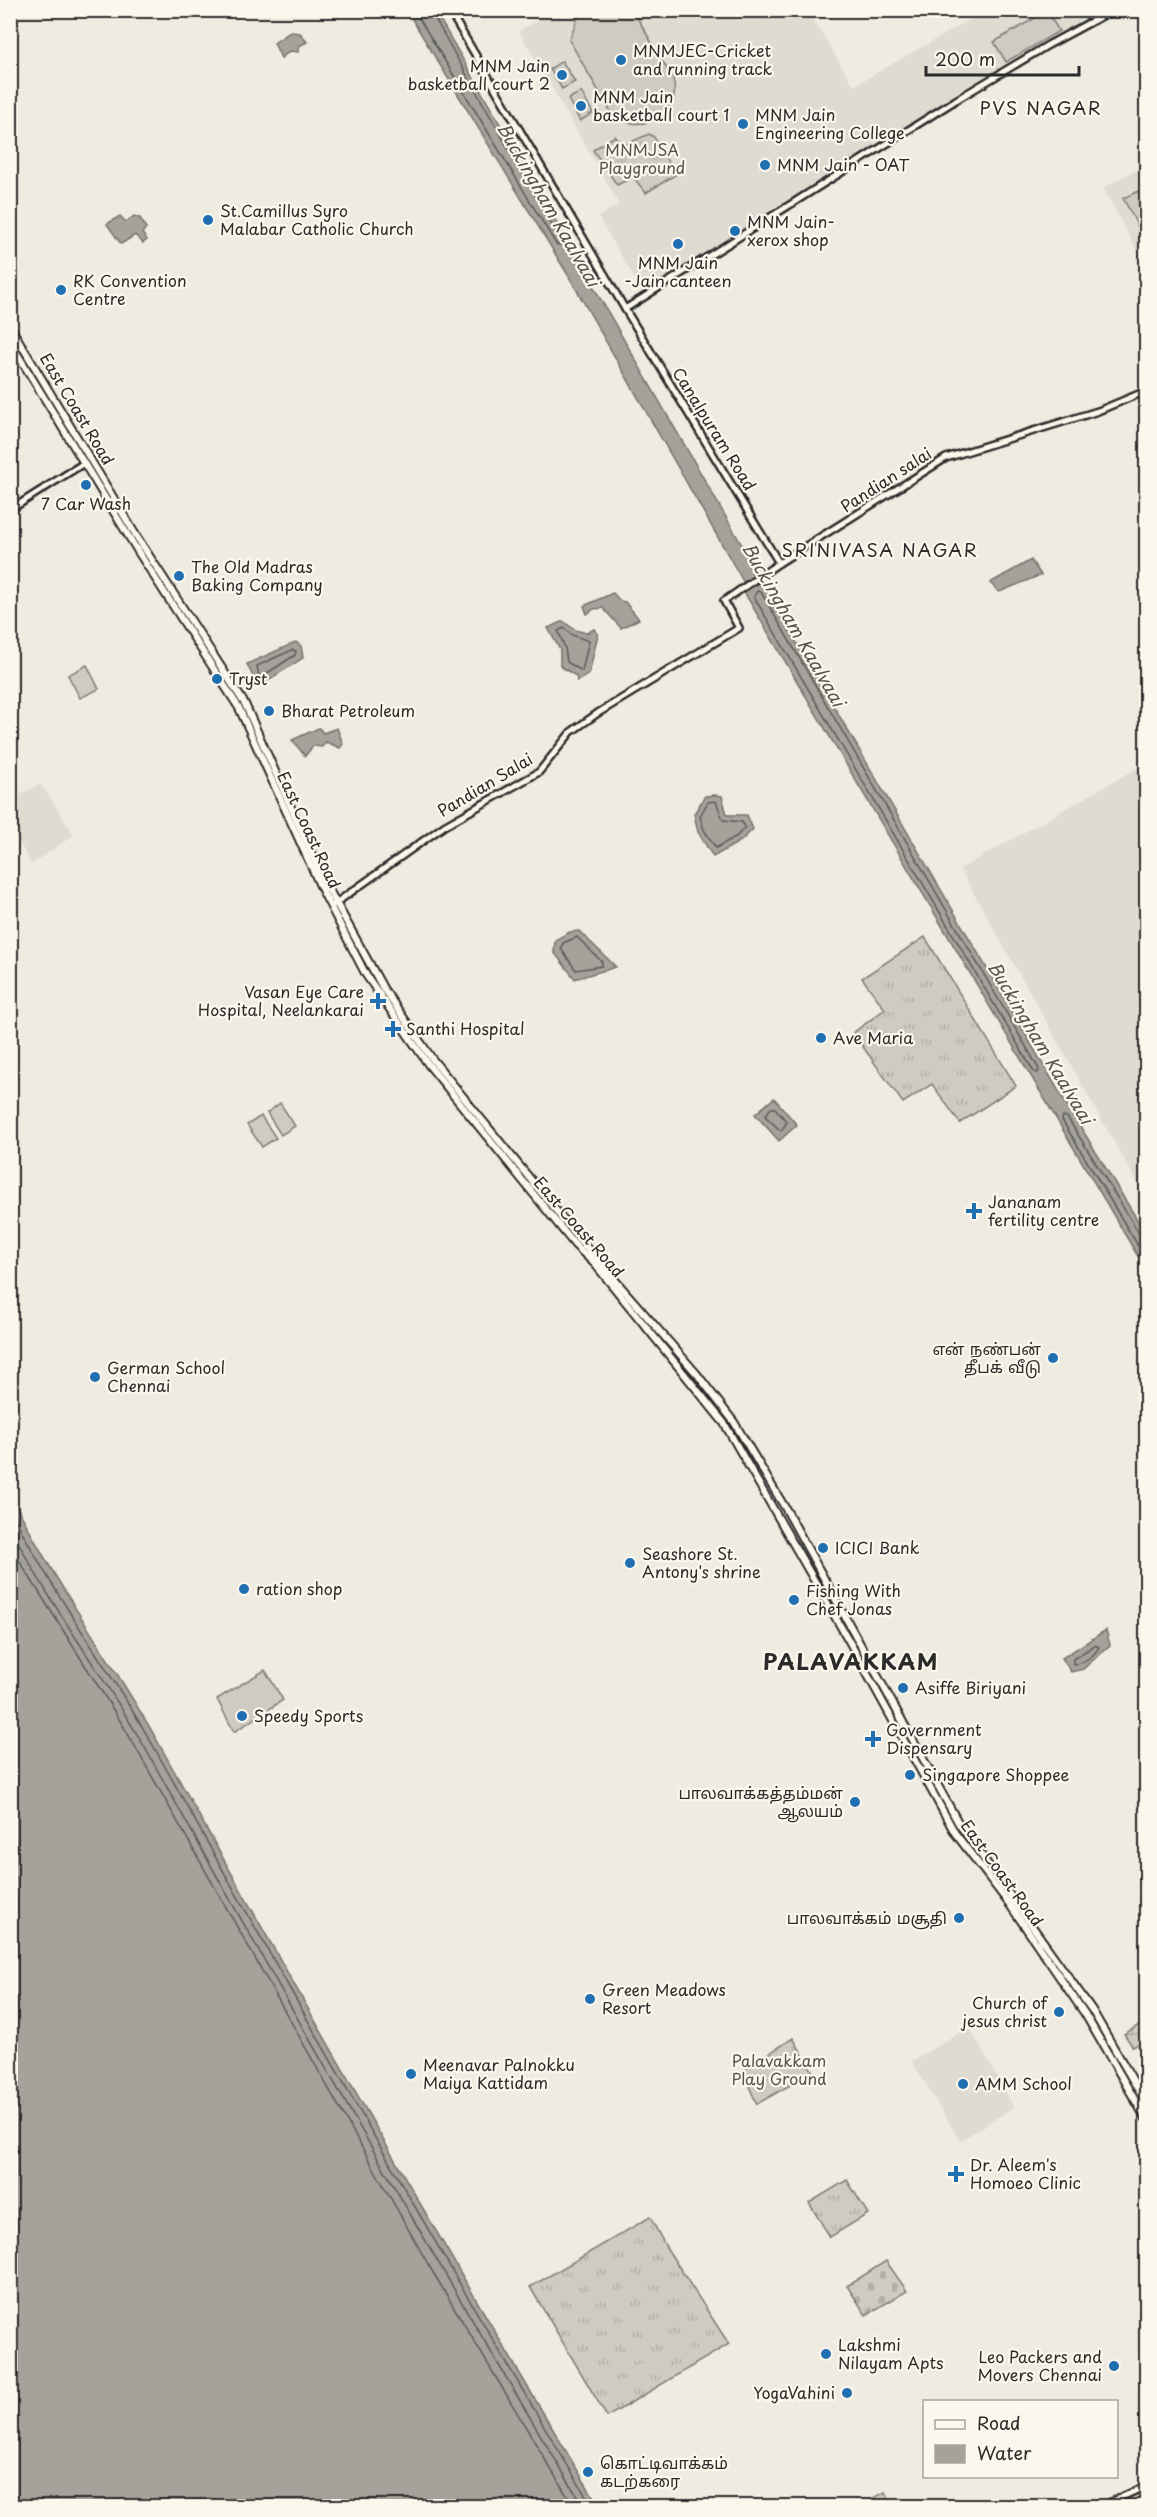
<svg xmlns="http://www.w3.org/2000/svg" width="1157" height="2517" viewBox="0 0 1157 2517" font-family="'Playpen Sans','Noto Sans Tamil',sans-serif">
	<defs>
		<pattern id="grass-tufts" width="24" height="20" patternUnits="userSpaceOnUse" patternTransform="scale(1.5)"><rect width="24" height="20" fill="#cecbc2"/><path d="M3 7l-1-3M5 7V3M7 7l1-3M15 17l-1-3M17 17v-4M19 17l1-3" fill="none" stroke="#b1aea7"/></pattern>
		<pattern id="wetland-marsh" width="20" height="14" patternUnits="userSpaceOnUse" patternTransform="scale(1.5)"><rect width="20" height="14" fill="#cecbc2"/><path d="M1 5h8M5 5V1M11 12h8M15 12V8" fill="none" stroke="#b1aea7"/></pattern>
		<pattern id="cemetery-stones" width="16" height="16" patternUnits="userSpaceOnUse" patternTransform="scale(1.5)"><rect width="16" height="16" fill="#cecbc2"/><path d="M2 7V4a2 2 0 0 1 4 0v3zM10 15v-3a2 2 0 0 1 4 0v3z" fill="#b1aea7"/></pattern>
	</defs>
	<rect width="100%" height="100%" fill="#eeebe0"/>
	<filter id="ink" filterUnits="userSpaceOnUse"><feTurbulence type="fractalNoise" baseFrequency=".0167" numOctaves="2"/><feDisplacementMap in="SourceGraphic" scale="12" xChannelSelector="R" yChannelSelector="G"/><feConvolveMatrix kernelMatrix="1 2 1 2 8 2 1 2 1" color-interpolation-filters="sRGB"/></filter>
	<g filter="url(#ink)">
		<g fill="#dedbd1">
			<path d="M556 11H808L854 86 985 11H1104L1054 37 644 294 598 217 619 204 519 31Z"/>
			<path d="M1146 165V267L1103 188Z"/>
			<path d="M1146 763V1198L960 869Z"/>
			<path d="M41 784 74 835 31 864 11 827V799Z"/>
			<path d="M969 2027 1014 2107 960 2141 912 2061Z"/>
			<path d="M1146 2491V2506H1122L1121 2504Z"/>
		</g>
		<g fill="url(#grass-tufts)" stroke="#7c7b76" stroke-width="1.5">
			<path d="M649 134 654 137 675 175 646 193 633 177 617 185 593 150 615 136 622 146Z"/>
			<path d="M1146 188V234L1143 236 1123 198Z"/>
			<path d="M925 937 1016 1086 960 1123 932 1084 903 1103 853 1033 885 1009 862 978Z"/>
			<path d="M793 2038 813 2072 757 2104 742 2071Z"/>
			<path d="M847 2180 868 2214 830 2237 809 2203Z"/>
			<path d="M650 2217 666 2247 729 2344 607 2417 530 2287Z"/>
		</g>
		<path fill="url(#wetland-marsh)" stroke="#7c7b76" stroke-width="1.5" d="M1146 2021V2040L1133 2047 1124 2034Z"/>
		<path fill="url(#cemetery-stones)" stroke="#7c7b76" stroke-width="1.5" d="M886 2261 907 2291 866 2315 847 2286Z"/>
		<g fill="#cecbc2" stroke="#7c7b76" stroke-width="1.5">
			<path d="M585 11 634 12 673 79C683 116 641 135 613 116L569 40 578 17Z"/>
			<path d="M1047 11 1059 31 1006 62 994 42Z"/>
			<path d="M562 61 575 82 562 89 550 69Z"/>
			<path d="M581 92 593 113 580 121 568 99Z"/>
			<path d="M87 665 99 689 80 698 68 675Z"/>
			<path d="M280 1103 295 1126 281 1135 267 1113Z"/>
			<path d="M261 1116 276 1138 262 1147 247 1125Z"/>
			<path d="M265 1670 283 1700 234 1732 217 1699Z"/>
			<path d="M885 2492 893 2506H860Z"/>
		</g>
		<g fill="#a4a29a" stroke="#74726e" stroke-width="1.5">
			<path d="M407 11H435L758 573 744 583 568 275Z"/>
			<path d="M290 32 300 33 307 42 299 46 298 52 290 51 281 58 274 43Z"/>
			<path d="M120 216 126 222 134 216 140 218 146 228 142 233 147 240 143 243 135 235 121 244 107 224Z"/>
			<path d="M1031 560 1041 575 999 592 990 583Z"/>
			<path d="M761 582 1061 1095 1146 1234V1270L744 592Z"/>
			<path d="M613 593 620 601 625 602 639 619 621 628 603 608 594 609 587 614 584 606Z"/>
			<path d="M563 621 575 630 587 633 594 629 598 634 589 674 577 681 576 676 560 666V650L548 628Z"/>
			<path d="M296 642 301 646 303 658 258 687 247 664Z"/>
			<path d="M319 728 323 733 337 728 343 744 340 748 326 742 322 747 313 746 305 756 292 740Z"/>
			<path d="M715 795 722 796 727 815H747L753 829 741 841 713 857 698 832 694 814 705 796Z"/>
			<path d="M579 931 616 967 575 979 554 952 555 940 570 932Z"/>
			<path d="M774 1098 797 1125 779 1141 755 1114Z"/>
			<path d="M11 1494C52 1581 111 1658 158 1742 301 1999 447 2254 599 2506H11Z"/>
			<path d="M1106 1630 1110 1645 1083 1669 1071 1672 1062 1658Z"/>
		</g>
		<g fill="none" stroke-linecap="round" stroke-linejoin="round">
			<g stroke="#5b5b57" stroke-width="1.5">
				<path d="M414 10 556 244 560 245 561 241 430 10"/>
				<path d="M757 591 761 592 1039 1069 1038 1073 1034 1072 754 597Z"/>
				<path d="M564 628 572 635 589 641 582 671 567 662 565 648 558 631Z"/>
				<path d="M292 650 296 651 295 655 263 676H259L257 666Z"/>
				<path d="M716 801 723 820 742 822 745 827 737 836 716 848 704 830 700 816 708 802Z"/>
				<path d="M577 937 602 962V966L576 970 561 949 563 943Z"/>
				<path d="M771 1108H775L787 1122 781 1131 765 1116Z"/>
				<path d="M1146 1236 1139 1233 1067 1117 1063 1116 1062 1120 1146 1259"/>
				<path d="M10 1508C51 1592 108 1666 154 1747 296 2002 441 2256 592 2506"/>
				<path d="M10 1526C49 1606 106 1677 149 1755 290 2008 434 2259 583 2506"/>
				<path d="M10 1546 124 1727 428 2264 573 2506"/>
				<path d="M1095 1645 1099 1647C1095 1655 1082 1665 1073 1664V1659Z"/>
			</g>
			<g stroke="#2b2b2b" stroke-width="10">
				<g id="secondary">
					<path d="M449 10 625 309 779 563"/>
					<path d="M1144 10 1146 17"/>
					<path d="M625 309 956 100 1048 45 1113 10"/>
					<path d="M10 510 84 463"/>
					<path d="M333 905 444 826 539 772 571 732 598 713 739 628 724 601 779 563 946 458 1098 411 1146 391"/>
					<path d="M1102 2506 1146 2486"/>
				</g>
			</g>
			<g stroke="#2b2b2b" stroke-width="10">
				<g id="primary">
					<path d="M10 326 137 537 245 704 323 879 383 988 433 1060 581 1241 697 1374 734 1422 787 1511 959 1824 1092 2010 1146 2103"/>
					<path d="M10 342 137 550 239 708 322 890 366 975 428 1064 575 1245 595 1264 724 1423 849 1641 955 1833 1010 1905 1085 2014 1146 2119"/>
				</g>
			</g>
			<use href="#secondary" stroke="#fbf7ec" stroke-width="5"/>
			<use href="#primary" stroke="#fbf7ec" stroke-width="6"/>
		</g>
	</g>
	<g fill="#1f6fb2" stroke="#fbf7ec" stroke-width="2">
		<circle cx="621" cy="60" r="6"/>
		<circle cx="562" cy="75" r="6"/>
		<circle cx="581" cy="106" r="6"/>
		<circle cx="743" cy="124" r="6"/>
		<circle cx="765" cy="165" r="6"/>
		<circle cx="208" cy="220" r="6"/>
		<circle cx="735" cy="231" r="6"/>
		<circle cx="678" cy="244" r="6"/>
		<circle cx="61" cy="290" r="6"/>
		<circle cx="86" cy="485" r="6"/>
		<circle cx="179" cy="576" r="6"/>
		<circle cx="217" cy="679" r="6"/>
		<circle cx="269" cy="711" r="6"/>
		<path d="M375 992h6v6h6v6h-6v6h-6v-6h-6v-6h6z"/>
		<path d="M390 1020h6v6h6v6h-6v6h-6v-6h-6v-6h6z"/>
		<circle cx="821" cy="1038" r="6"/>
		<path d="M971 1202h6v6h6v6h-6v6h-6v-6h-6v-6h6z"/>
		<circle cx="1053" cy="1358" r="6"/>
		<circle cx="95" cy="1377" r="6"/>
		<circle cx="823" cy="1548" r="6"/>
		<circle cx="630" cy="1563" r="6"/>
		<circle cx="244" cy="1589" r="6"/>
		<circle cx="794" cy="1600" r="6"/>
		<circle cx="903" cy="1688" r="6"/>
		<circle cx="242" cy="1716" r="6"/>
		<path d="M870 1730h6v6h6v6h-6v6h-6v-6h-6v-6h6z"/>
		<circle cx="910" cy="1775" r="6"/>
		<circle cx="855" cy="1802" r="6"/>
		<circle cx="959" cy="1918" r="6"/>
		<circle cx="590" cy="1999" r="6"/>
		<circle cx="1059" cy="2012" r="6"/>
		<circle cx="411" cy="2074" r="6"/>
		<circle cx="963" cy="2084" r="6"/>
		<path d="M953 2165h6v6h6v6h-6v6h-6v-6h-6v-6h6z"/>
		<circle cx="826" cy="2354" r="6"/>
		<circle cx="1114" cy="2366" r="6"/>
		<circle cx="847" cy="2393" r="6"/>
		<circle cx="588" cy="2472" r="6"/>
	</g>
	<g text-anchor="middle" stroke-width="4.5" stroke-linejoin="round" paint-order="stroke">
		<g font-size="16" fill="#2b2b2b" stroke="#fbf7ec" text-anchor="start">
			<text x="633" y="57">MNMJEC-Cricket<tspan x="633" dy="18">and running track</tspan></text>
			<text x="550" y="72" text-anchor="end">MNM Jain<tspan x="550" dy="18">basketball court 2</tspan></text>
			<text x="593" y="103">MNM Jain<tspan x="593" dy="18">basketball court 1</tspan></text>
			<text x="755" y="121">MNM Jain<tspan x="755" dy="18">Engineering College</tspan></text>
			<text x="777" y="171">MNM Jain - OAT</text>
			<text x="220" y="217">St.Camillus Syro<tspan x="220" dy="18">Malabar Catholic Church</tspan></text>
			<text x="747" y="228">MNM Jain-<tspan x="747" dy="18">xerox shop</tspan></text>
			<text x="678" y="269" text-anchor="middle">MNM Jain<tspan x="678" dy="18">-Jain canteen</tspan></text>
			<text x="73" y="287">RK Convention<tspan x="73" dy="18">Centre</tspan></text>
			<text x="86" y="510" text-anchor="middle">7 Car Wash</text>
			<text x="191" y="573">The Old Madras<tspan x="191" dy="18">Baking Company</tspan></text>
			<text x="229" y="685">Tryst</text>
			<text x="281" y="717">Bharat Petroleum</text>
			<text x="364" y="998" text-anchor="end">Vasan Eye Care<tspan x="364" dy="18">Hospital, Neelankarai</tspan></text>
			<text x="406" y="1035">Santhi Hospital</text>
			<text x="833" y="1044">Ave Maria</text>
			<text x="988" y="1208">Jananam<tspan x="988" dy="18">fertility centre</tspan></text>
			<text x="1041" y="1355" text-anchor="end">என் நண்பன்<tspan x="1041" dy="18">தீபக் வீடு</tspan></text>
			<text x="107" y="1374">German School<tspan x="107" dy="18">Chennai</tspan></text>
			<text x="835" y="1554">ICICI Bank</text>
			<text x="642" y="1560">Seashore St.<tspan x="642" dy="18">Antony's shrine</tspan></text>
			<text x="256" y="1595">ration shop</text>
			<text x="806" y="1597">Fishing With<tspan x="806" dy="18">Chef Jonas</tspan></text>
			<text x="915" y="1694">Asiffe Biriyani</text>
			<text x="254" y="1722">Speedy Sports</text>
			<text x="886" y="1736">Government<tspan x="886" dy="18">Dispensary</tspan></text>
			<text x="922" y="1781">Singapore Shoppee</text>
			<text x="843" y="1799" text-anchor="end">பாலவாக்கத்தம்மன்<tspan x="843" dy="18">ஆலயம்</tspan></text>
			<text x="947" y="1924" text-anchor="end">பாலவாக்கம் மசூதி</text>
			<text x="602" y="1996">Green Meadows<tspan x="602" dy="18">Resort</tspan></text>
			<text x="1047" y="2009" text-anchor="end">Church of<tspan x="1047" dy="18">jesus christ</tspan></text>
			<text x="423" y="2071">Meenavar Palnokku<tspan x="423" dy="18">Maiya Kattidam</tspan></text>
			<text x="975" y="2090">AMM School</text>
			<text x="970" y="2171">Dr. Aleem's<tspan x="970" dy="18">Homoeo Clinic</tspan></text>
			<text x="838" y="2351">Lakshmi<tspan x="838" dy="18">Nilayam Apts</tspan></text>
			<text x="1102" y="2363" text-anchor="end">Leo Packers and<tspan x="1102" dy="18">Movers Chennai</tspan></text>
			<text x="835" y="2399" text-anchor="end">YogaVahini</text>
			<text x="600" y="2469">கொட்டிவாக்கம்<tspan x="600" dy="18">கடற்கரை</tspan></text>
		</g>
		<g font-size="16" fill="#545351" stroke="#fbf7ec">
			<text x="642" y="156">MNMJSA<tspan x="642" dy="18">Playground</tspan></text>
			<text x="779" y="2067">Palavakkam<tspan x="779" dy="18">Play Ground</tspan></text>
		</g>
		<g font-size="16" fill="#2b2b2b" stroke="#fbf7ec">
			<text transform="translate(77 409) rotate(59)" y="6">East Coast Road</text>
			<text transform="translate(714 429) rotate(58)" y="6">Canalpuram Road</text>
			<text transform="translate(886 480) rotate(-33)" y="6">Pandian salai</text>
			<text transform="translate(485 785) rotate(-31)" y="6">Pandian Salai</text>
			<text transform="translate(309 830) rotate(65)" y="6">East Coast Road</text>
			<text transform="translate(579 1227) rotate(49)" y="6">East Coast Road</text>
			<text transform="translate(1002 1873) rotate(54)" y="6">East Coast Road</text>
		</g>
		<g font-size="18" letter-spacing="1.5" fill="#2b2b2b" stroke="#fbf7ec">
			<text x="1041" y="115">PVS NAGAR</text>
			<text x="880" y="557">SRINIVASA NAGAR</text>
		</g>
		<g font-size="18" font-style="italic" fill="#555552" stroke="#fbf7ec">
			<text transform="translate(548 205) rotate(60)" y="6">Buckingham Kaalvaai</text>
			<text transform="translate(793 625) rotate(60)" y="6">Buckingham Kaalvaai</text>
			<text transform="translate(1040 1043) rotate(59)" y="6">Buckingham Kaalvaai</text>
		</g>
		<g font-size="22" font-weight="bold" letter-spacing="1.5" fill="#2b2b2b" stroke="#fbf7ec">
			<text x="851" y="1670">PALAVAKKAM</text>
		</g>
	</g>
	<rect width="1157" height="2517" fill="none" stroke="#fbf7ec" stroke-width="36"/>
	<rect x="18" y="18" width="1121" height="2481" fill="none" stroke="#2b2b2b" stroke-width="2" filter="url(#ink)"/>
	<rect x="923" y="2400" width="195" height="78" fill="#fbf7ec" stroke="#a8a59f" stroke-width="1.5"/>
	<rect x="935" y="2420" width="30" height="9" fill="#fbf7ec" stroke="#a8a59f" stroke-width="1.5"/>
	<text x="977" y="2430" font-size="18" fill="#2b2b2b">Road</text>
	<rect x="935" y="2445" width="30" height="18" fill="#a4a29a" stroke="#a8a59f" stroke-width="1.5"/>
	<text x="977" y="2460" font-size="18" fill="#2b2b2b">Water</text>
	<path d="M926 66v9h153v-9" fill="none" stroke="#2b2b2b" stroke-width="3"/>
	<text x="935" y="66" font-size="18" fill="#2b2b2b" stroke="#fbf7ec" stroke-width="4.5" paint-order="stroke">200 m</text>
</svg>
